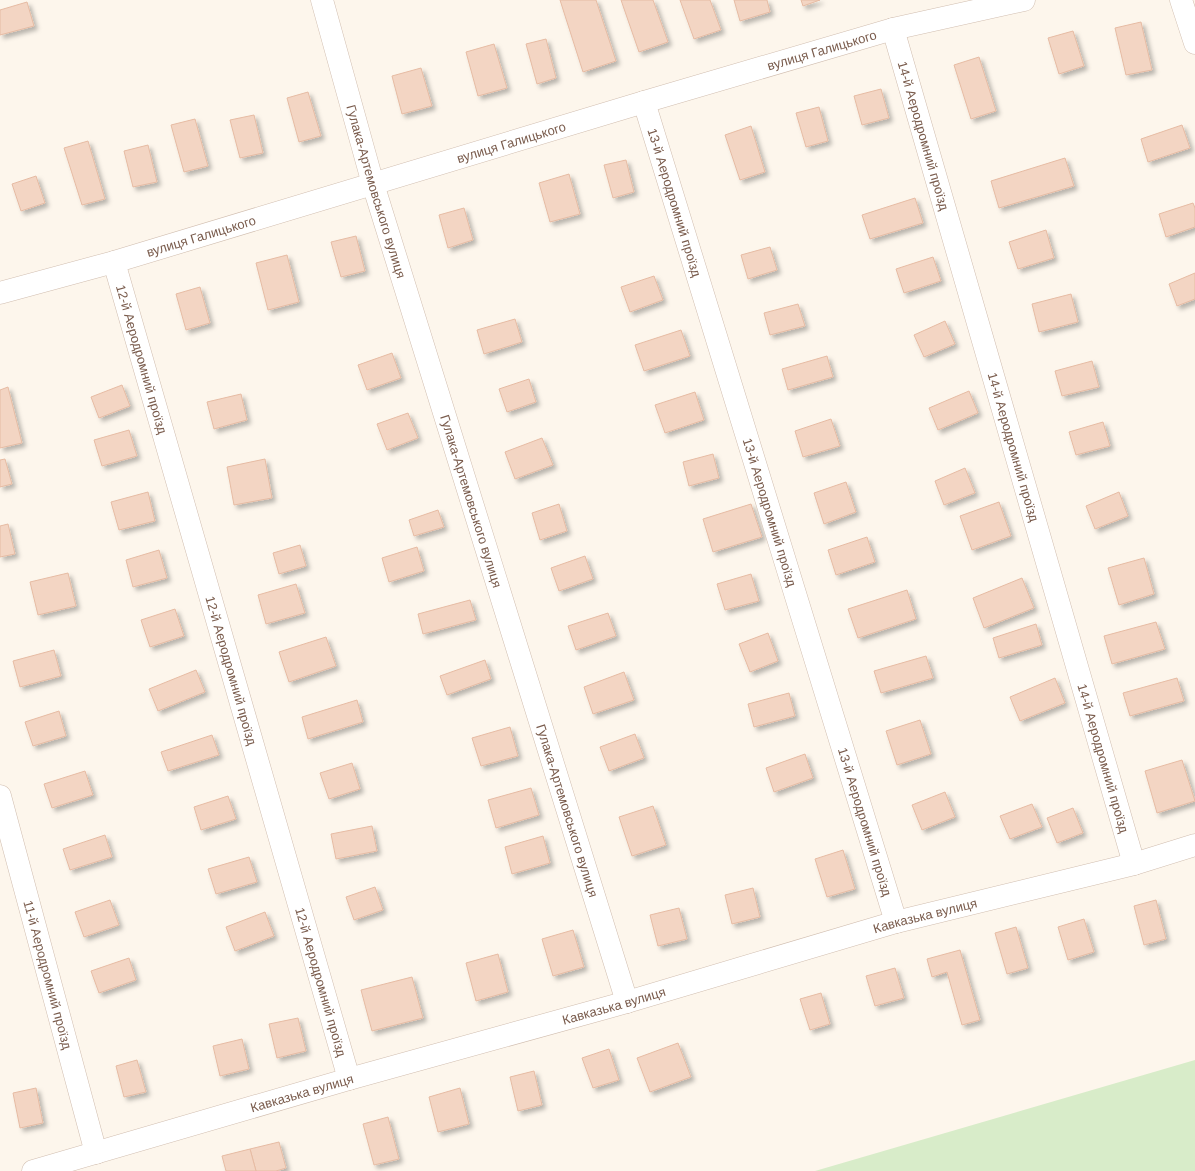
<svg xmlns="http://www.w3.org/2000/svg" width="1195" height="1171" viewBox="0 0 1195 1171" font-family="Helvetica,sans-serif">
	<defs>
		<filter id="shadow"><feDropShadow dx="3.5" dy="3.5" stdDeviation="2" flood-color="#0004"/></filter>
	</defs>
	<rect width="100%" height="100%" fill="#fdf6ec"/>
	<path fill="#d8ecc9" d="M1195 1060V1171H815L1171 1067Z"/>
	<g fill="#f3d5c3" stroke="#e6bba3" filter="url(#shadow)">
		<path d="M560 0H596L616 61 583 72Z"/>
		<path d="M621 0H653L668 42 639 52Z"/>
		<path d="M680 0H710L721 30 694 39Z"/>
		<path d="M734 0H767L770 12 740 21Z"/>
		<path d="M801 0H820L803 6Z"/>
		<path d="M27 2 34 26 0 35V10Z"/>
		<path d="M1141 22 1152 70 1126 75 1115 28Z"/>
		<path d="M1073 31 1084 66 1059 74 1048 38Z"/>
		<path d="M546 39 556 78 537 84 526 44Z"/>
		<path d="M494 44 507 88 478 96 466 52Z"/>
		<path d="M979 57 996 111 971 119 954 65Z"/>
		<path d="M421 68 432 106 402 114 392 76Z"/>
		<path d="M881 89 889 118 862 125 854 96Z"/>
		<path d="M308 92 321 136 299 142 287 98Z"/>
		<path d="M819 107 828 141 806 147 796 113Z"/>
		<path d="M254 115 263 153 240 158 230 120Z"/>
		<path d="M195 119 208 166 184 172 171 125Z"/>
		<path d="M1182 125 1190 148 1148 162 1141 139Z"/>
		<path d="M751 126 765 172 740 180 725 135Z"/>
		<path d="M88 141 105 199 82 205 64 148Z"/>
		<path d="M148 145 157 182 133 187 124 151Z"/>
		<path d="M1065 158 1074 186 999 208 991 181Z"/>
		<path d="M626 160 634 192 613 198 604 165Z"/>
		<path d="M569 174 580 214 550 222 539 183Z"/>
		<path d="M36 176 45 203 21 211 12 184Z"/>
		<path d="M915 198 923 223 870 239 862 215Z"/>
		<path d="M1193 203 1195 208V227L1166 237 1159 214Z"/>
		<path d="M464 208 473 240 448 248 439 215Z"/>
		<path d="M1046 230 1054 258 1018 269 1009 242Z"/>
		<path d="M356 236 365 271 341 277 331 242Z"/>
		<path d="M770 247 777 270 748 279 741 255Z"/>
		<path d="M287 255 299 302 268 310 256 263Z"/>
		<path d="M933 257 941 281 904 293 896 269Z"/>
		<path d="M1195 273V299L1177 306 1169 284Z"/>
		<path d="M654 276 663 300 630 312 621 287Z"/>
		<path d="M200 287 210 323 186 330 176 294Z"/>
		<path d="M1071 294 1078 322 1039 332 1032 304Z"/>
		<path d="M798 304 805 326 770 335 764 313Z"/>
		<path d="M515 319 522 342 484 354 477 330Z"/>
		<path d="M945 321 955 344 924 357 914 335Z"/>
		<path d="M681 330 690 356 644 371 635 345Z"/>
		<path d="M392 353 401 378 367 390 358 365Z"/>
		<path d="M827 356 833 377 788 390 782 369Z"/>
		<path d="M1092 361 1099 387 1062 396 1055 371Z"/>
		<path d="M529 379 536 402 507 412 499 389Z"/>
		<path d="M122 385 130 406 99 418 91 397Z"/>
		<path d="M8 387 22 443 0 448V390Z"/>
		<path d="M969 391 978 413 938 430 929 408Z"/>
		<path d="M695 392 704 420 665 433 655 405Z"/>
		<path d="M241 394 247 420 214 429 207 402Z"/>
		<path d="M408 413 418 438 387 450 377 424Z"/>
		<path d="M831 419 840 446 803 457 795 431Z"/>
		<path d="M1103 422 1110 446 1076 455 1069 432Z"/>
		<path d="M129 430 137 456 102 466 94 440Z"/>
		<path d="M542 438 553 465 515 479 505 452Z"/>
		<path d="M713 454 719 478 689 486 683 462Z"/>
		<path d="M5 459 12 484 0 487V460Z"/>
		<path d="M265 459 272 498 234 505 227 467Z"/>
		<path d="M965 468 975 493 944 505 935 481Z"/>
		<path d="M846 482 856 512 824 524 814 493Z"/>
		<path d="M148 492 155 521 119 530 111 502Z"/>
		<path d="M1119 492 1128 516 1095 529 1086 506Z"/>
		<path d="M999 502 1011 536 972 550 960 516Z"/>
		<path d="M559 504 567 531 540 540 532 513Z"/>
		<path d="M751 504 762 537 713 552 703 519Z"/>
		<path d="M438 510 444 527 414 536 409 520Z"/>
		<path d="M8 524 15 554 0 557V526Z"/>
		<path d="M867 537 875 562 836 575 828 550Z"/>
		<path d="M300 545 306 566 279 574 273 553Z"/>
		<path d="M417 547 424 571 389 582 382 558Z"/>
		<path d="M159 550 167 578 133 587 126 560Z"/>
		<path d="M585 556 593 579 559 591 551 568Z"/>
		<path d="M1144 558 1154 594 1119 605 1108 568Z"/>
		<path d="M68 573 76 606 38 615 30 582Z"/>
		<path d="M751 574 759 601 725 610 717 584Z"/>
		<path d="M1022 578 1034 608 984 628 973 598Z"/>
		<path d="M296 584 305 613 266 624 258 595Z"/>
		<path d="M907 590 916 619 858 638 848 609Z"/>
		<path d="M470 600 476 620 423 634 418 614Z"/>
		<path d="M175 609 184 636 150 647 141 620Z"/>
		<path d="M608 613 616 636 576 650 568 626Z"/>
		<path d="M1156 622 1165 649 1112 664 1104 636Z"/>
		<path d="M1036 624 1042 645 999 658 993 638Z"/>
		<path d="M768 633 778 661 750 672 739 644Z"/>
		<path d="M326 637 336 666 289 682 279 652Z"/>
		<path d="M54 650 61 676 20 687 13 661Z"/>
		<path d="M926 656 933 678 881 693 874 671Z"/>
		<path d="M485 660 491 679 447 695 440 676Z"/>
		<path d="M196 670 205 692 158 711 149 689Z"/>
		<path d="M624 672 634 700 593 714 584 687Z"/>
		<path d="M1055 678 1065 703 1020 721 1010 697Z"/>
		<path d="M1177 678 1184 701 1130 716 1123 693Z"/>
		<path d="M789 693 795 716 754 727 748 704Z"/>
		<path d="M357 700 363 722 308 739 302 717Z"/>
		<path d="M59 711 66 736 33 746 25 722Z"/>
		<path d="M920 720 931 754 897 765 886 731Z"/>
		<path d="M510 727 518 756 481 766 472 738Z"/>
		<path d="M635 734 644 758 609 771 600 747Z"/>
		<path d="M212 735 219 755 168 771 161 752Z"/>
		<path d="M805 754 813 778 774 792 766 768Z"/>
		<path d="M1182 760 1195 801 1157 813 1145 771Z"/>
		<path d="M352 763 360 789 329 799 320 773Z"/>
		<path d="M85 771 93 795 52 808 44 784Z"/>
		<path d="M531 788 539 815 496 828 488 800Z"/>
		<path d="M945 792 955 817 922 830 912 805Z"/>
		<path d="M228 796 236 819 201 830 194 807Z"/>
		<path d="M1032 804 1042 827 1010 839 1000 816Z"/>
		<path d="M653 806 666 845 632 856 619 817Z"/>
		<path d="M1073 808 1083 833 1057 843 1047 818Z"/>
		<path d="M372 826 377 851 336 859 331 834Z"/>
		<path d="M105 835 112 857 70 870 63 849Z"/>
		<path d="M543 836 550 863 512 874 505 847Z"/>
		<path d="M843 850 855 889 827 897 815 859Z"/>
		<path d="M249 857 257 882 216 894 208 869Z"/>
		<path d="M375 887 383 910 354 920 346 897Z"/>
		<path d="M753 888 760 917 732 924 725 895Z"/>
		<path d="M110 900 119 925 84 937 75 912Z"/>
		<path d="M1156 900 1166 939 1144 945 1134 906Z"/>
		<path d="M679 908 687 939 658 946 650 915Z"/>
		<path d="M265 912 274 936 235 951 226 927Z"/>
		<path d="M1084 919 1094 952 1068 960 1058 927Z"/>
		<path d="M1016 927 1028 968 1007 974 995 933Z"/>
		<path d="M573 930 584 967 553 976 542 939Z"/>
		<path d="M960 950 980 1020 962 1025 947 972 932 977 927 959Z"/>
		<path d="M498 954 508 992 476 1001 466 963Z"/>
		<path d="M129 958 136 980 99 993 91 971Z"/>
		<path d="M895 968 904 998 875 1006 866 976Z"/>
		<path d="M412 977 423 1018 372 1031 361 990Z"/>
		<path d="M821 993 830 1024 810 1030 800 999Z"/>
		<path d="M298 1018 306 1051 277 1058 269 1024Z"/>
		<path d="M242 1039 249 1069 220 1076 213 1046Z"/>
		<path d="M678 1043 691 1077 650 1092 637 1058Z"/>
		<path d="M609 1049 619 1080 593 1088 582 1058Z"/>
		<path d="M137 1060 146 1092 124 1097 116 1066Z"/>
		<path d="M534 1071 542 1105 518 1111 510 1077Z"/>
		<path d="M36 1088 43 1123 20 1128 13 1093Z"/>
		<path d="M460 1088 469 1124 438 1132 429 1097Z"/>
		<path d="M388 1117 399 1159 374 1165 363 1124Z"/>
		<path d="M279 1142 286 1168 276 1171H256L250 1149Z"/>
		<path d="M250 1149 256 1171H226L222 1156Z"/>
	</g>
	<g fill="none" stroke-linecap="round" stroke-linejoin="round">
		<g stroke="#d1beb0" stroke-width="23">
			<g id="minor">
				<path id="s1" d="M322 0 373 184 627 1002"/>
				<path d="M1181 0 1195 43"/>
				<path id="s2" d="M893 29 1134 864"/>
				<path id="s3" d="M644 102 896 922"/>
				<path id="s4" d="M114 262 349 1079"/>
				<path id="s5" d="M0 796 96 1153"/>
				<path id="s6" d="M33 1171 349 1079 627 1002 896 922 1134 864 1195 845"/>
			</g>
		</g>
		<g stroke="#d1beb0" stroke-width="23">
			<g id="tertiary">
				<path id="s7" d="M0 293 114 262 644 102 893 29 1024 0"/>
			</g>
		</g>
		<use href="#minor" stroke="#fff" stroke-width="22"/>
		<use href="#tertiary" stroke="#fff" stroke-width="22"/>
	</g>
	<g text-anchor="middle" stroke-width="3" stroke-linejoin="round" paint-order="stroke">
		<g font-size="13" fill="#7a5c4d" stroke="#fffaf3">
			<text dy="5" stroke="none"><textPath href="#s7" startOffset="857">вулиця Галицького</textPath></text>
			<text dy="5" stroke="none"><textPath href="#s2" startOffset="111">14-й Аеродромний проїзд</textPath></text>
			<text dy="5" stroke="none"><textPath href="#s7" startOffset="533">вулиця Галицького</textPath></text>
			<text dy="5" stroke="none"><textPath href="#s1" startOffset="199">Гулака-Артемовського вулиця</textPath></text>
			<text dy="5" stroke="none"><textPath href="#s3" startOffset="105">13-й Аеродромний проїзд</textPath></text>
			<text dy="5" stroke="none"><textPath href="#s7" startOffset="209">вулиця Галицького</textPath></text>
			<text dy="5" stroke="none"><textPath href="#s4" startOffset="101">12-й Аеродромний проїзд</textPath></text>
			<text dy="5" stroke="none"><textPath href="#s2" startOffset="435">14-й Аеродромний проїзд</textPath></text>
			<text dy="5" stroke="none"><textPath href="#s1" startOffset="523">Гулака-Артемовського вулиця</textPath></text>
			<text dy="5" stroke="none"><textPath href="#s3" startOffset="429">13-й Аеродромний проїзд</textPath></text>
			<text dy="5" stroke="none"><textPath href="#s4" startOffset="425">12-й Аеродромний проїзд</textPath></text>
			<text dy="5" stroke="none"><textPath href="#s2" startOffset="759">14-й Аеродромний проїзд</textPath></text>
			<text dy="5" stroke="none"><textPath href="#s1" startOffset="847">Гулака-Артемовського вулиця</textPath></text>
			<text dy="5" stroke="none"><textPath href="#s3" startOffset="753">13-й Аеродромний проїзд</textPath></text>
			<text dy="5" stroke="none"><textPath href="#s6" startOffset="928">Кавказька вулиця</textPath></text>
			<text dy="5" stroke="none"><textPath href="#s5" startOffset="185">11-й Аеродромний проїзд</textPath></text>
			<text dy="5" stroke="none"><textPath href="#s4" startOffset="749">12-й Аеродромний проїзд</textPath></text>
			<text dy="5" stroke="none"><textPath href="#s6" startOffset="604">Кавказька вулиця</textPath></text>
			<text dy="5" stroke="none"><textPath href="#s6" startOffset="280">Кавказька вулиця</textPath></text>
		</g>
	</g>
</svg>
